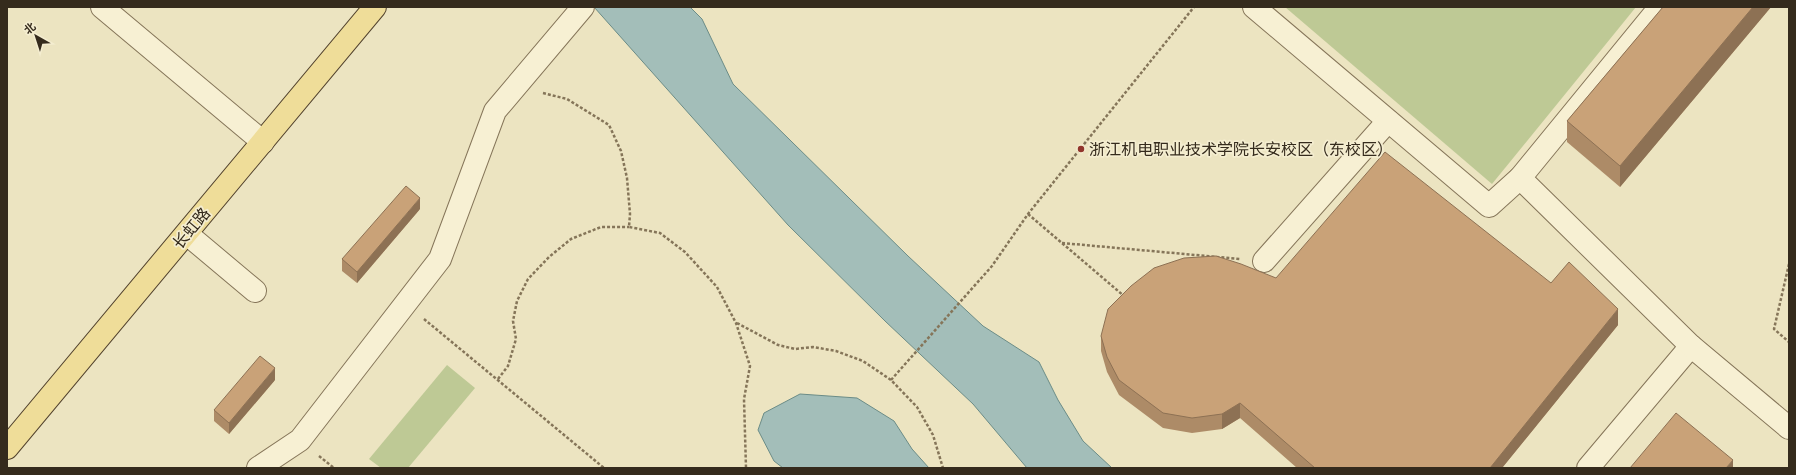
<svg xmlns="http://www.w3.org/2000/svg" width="1796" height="475" viewBox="0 0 1796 475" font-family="'Zilla Slab','Noto Sans SC',serif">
	<rect width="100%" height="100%" fill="#ece4c1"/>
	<g fill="#bec995">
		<path d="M1285 7H1636L1492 184Z"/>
		<path d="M447 365 475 388 408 468H381L369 459Z"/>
	</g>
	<g fill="#a3beb9" stroke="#6b8c87">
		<path d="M594 7H690L702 19 733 84 908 256 983 326 1039 362 1058 400 1083 441 1112 468H1027L973 404 885 321 788 225Z"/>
		<path d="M800 394 857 398 894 421 912 449 929 468H783L774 461 758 430 764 413Z"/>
	</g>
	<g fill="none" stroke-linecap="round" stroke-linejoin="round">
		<g stroke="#857559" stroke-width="24">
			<g id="minor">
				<path d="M102 7 263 142"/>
				<path d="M1254 7 1489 206 1520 178 1660 7"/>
				<path d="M1520 178 1691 346 1588 468"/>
				<path d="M187 234 255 291"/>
				<path d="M1264 261 1388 121"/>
				<path d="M1691 346 1789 428"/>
				<path d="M258 468 300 440 440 259 495 111 583 7"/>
			</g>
		</g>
		<g stroke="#52422d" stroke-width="24">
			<path id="major" d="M7 448 375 7"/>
		</g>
		<g stroke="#857559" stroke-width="2.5" stroke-dasharray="3 2" stroke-linecap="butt">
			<path d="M543 93 567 99 609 125 621 151 627 178 630 214 629 227 660 233 685 252 717 287 736 323 750 366 744 399 746 468"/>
			<path d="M1028 214 1124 296"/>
			<path d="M1062 243 1240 259"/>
			<path d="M1789 264 1774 329 1789 342"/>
			<path d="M424 319 604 468"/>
			<path d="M737 323 778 345 795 349 813 347 836 351 863 361 891 380 917 407 933 435 943 468"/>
			<path d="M498 379 508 366 516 339 513 321 517 301 528 279 549 257 571 239 601 227H629"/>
			<path d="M891 380 992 266 1028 214 1194 7"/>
			<path d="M319 456 334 468"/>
		</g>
		<use href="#minor" stroke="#f7f0d3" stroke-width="22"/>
		<use href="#major" stroke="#efdd99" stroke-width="22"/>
	</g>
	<g fill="#ad8b67">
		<path d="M1663 7H1771L1620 187 1567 142V121Z"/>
		<path d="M420 209 357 283 342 271V259Z"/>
		<path d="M1276 278 1551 283 1618 325 1502 468H1297L1240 418 1222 429 1192 433 1163 428 1119 395 1107 372 1101 351V336Z"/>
		<path d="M275 380 229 434 214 421V410Z"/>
	</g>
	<g fill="#8d7154">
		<path d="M1753 7H1771L1620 187V166Z"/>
		<path d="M420 198V209L357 283V272Z"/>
		<path d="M1618 309V325L1502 468H1490Z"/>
		<path d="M275 368V380L229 434V423Z"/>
		<path d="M1240 403V418L1222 429V414Z"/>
		<path d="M1733 460V468H1726Z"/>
	</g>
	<g fill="#c9a278" stroke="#8d7154">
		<path d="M1663 7H1753L1620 166 1567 121Z"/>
		<path d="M1385 152 1551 283 1569 262 1618 309 1490 468H1315L1240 403 1222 414 1192 418 1163 413 1119 380 1107 357 1101 336 1108 309 1131 286 1154 268 1184 258 1216 256 1241 264 1276 278Z"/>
		<path d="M406 186 420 198 357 272 342 259Z"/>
		<path d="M260 356 275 368 229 423 214 410Z"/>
		<path d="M1676 413 1733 460 1726 468H1630Z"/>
	</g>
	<circle fill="#91352b" stroke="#f4edd0" stroke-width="1.5" cx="1081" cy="149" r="4"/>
	<g text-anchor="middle" stroke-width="3.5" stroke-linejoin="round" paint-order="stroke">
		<g font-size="16" fill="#352b1d" stroke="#f4edd0" text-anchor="start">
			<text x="1089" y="155">浙江机电职业技术学院长安校区（东校区）</text>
		</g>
		<g font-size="16" fill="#352b1d" stroke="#f4edd0">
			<text transform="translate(191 228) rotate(-50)" y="6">长虹路</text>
		</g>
	</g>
	<rect width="1796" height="475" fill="none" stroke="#352b1d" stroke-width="16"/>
	<g transform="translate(36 36) rotate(321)" stroke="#f4edd0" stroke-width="3" paint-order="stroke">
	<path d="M0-3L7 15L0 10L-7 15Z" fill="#352b1d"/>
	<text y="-6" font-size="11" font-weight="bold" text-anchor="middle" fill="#352b1d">北</text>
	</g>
</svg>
